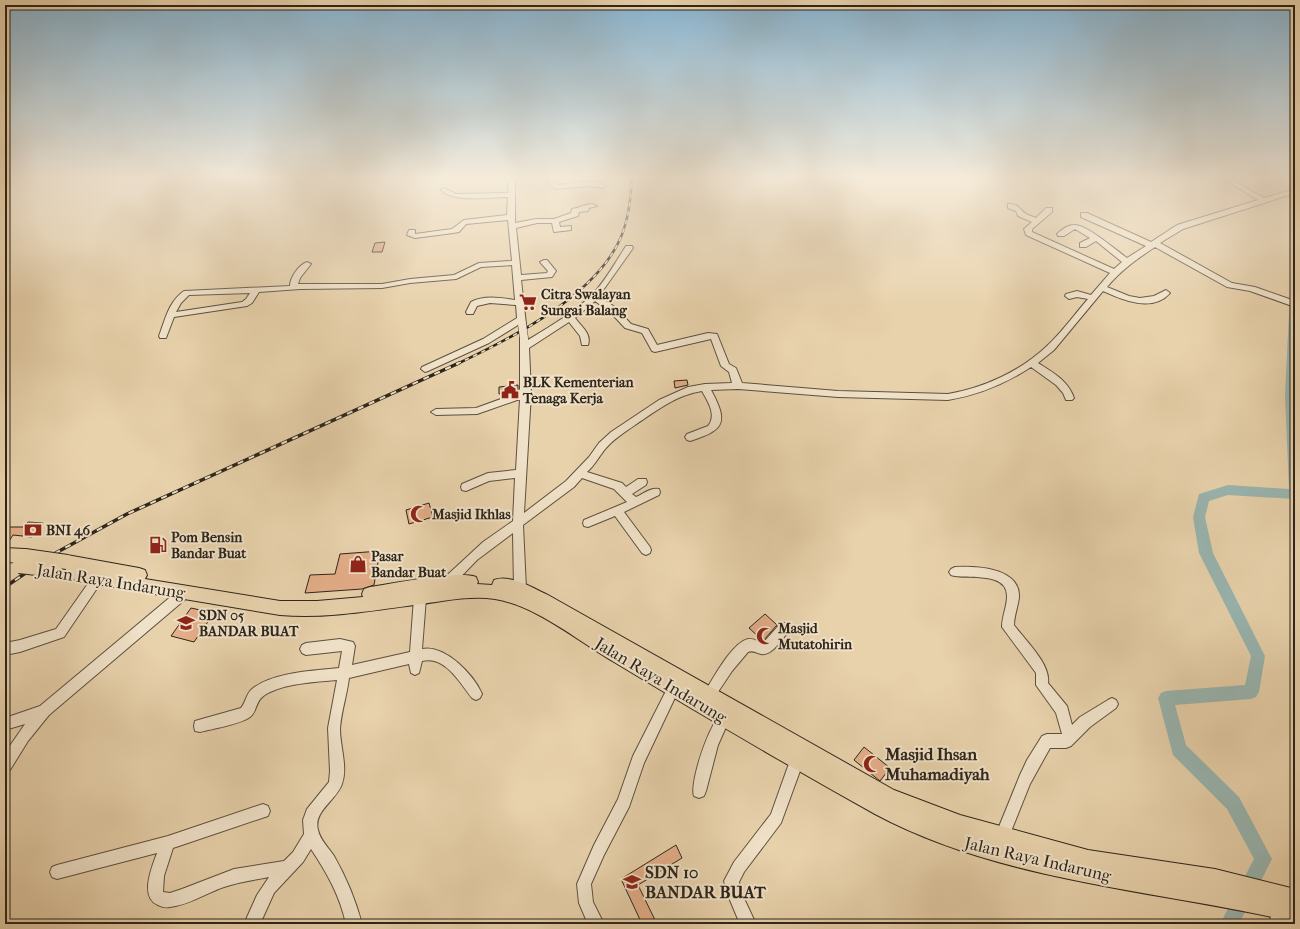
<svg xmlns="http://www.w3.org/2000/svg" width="1300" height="929" viewBox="0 0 1300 929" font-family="'IM FELL French Canon',serif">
	<rect width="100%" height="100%" fill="#e8d2ac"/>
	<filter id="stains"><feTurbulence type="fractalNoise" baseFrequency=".005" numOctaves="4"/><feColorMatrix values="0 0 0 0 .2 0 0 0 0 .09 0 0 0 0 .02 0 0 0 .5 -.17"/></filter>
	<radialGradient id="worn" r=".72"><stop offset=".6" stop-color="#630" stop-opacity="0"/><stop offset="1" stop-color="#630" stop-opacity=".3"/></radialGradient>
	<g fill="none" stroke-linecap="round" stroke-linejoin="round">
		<path fill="#99b6b1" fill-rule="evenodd" d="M1295 289V499L1228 495 1209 501 1205 517 1213 553 1265 656 1259 692 1256 697 1251 699 1175 705 1186 745 1239 797 1272 859 1239 924H1220L1254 859 1227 809 1173 755 1158 698 1161 693 1166 691 1245 685 1251 656 1199 553 1193 517 1199 494 1228 485 1289 489 1285 396 1290 292Z"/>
	</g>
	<g fill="#e4ae89" stroke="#2d251b">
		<path d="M385 242 382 252H372L375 243Z"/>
		<path d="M687 380 688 385 675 388 674 381Z"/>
		<path d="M518 385V391L499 394V387Z"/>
		<path d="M429 503 433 517 409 524 406 510Z"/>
		<path d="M28 522 43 523 32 537 13 535 5 547V527H23Z"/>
		<path d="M380 551 374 585 362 589 305 593 310 575 335 574 340 554Z"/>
		<path d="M191 608 214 613 194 642 171 636Z"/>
		<path d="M765 614 777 625 763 641 749 628Z"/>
		<path d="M864 747 890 768 880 781 854 760Z"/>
		<path d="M676 845 682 858 638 885 655 920 648 924H642L621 879Z"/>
	</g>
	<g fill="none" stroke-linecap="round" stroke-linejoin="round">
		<g stroke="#5c503f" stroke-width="2">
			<g id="minor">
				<path d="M509 177H515V223L536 219H554L571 213 572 209C581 208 589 201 597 206L589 208 588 211 579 212 578 216 559 222 560 227 571 226V230L554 232 552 223H537L516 228 521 275 547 273 548 271 540 262 544 260H547L556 271 552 277 521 280 526 324 522 327 518 325 489 343 428 371 425 372 421 369 422 367 483 339 517 318 516 305 490 303 477 306 473 314H467L466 312 471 302C484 295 501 298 515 300L512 265 481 267 456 279 410 283 382 288 300 289 259 292 252 303 247 306 174 317 166 338H160L159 336C165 320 169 301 184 291L290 286C290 277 299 265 307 262L311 264 300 278 298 284H382L410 279 454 275 479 263 512 261 508 220 466 224 459 232 453 233 415 238 407 235 409 230H415V234L452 229 464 220 507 215 508 197C490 197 453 203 441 190L444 188 456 194 508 193ZM250 293 246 299 242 302 176 312 181 303 189 295Z"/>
				<path d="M551 177H557L556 183 557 185C571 184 595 177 606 186L603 188 589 186 556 189 549 184Z"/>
				<path d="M1220 177H1227L1264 198 1295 189V193L1183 229 1160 243 1232 283 1255 287 1295 301V307L1250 291 1227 287 1155 247C1137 259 1121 270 1107 287L1129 296 1140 298 1154 296 1166 290 1170 293C1152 313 1123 300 1103 291L1054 350 1038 363C1052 372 1068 380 1074 398L1072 400H1066L1063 393 1056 385 1031 367C1005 384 978 395 948 400L838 397 738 389 711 390C729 423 724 430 690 441L687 440 685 437 687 434 708 426C717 415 708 402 702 391 676 395 656 411 635 425 625 432 614 439 606 448 599 456 595 465 587 472L622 483 626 487 638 479H646L647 482 646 485 632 494 636 497C643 494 651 487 659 489L660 492 659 495 624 512 650 547 651 550 650 553 646 555 642 553 615 516 588 527 584 526 583 523 584 520 627 502 614 489 582 478 574 487 523 525 526 589 524 593 520 594 516 593 514 589 513 533 477 560 451 587 447 588 443 587 441 583 443 579 483 542 513 521 515 478 489 481 466 491 462 490 461 487 462 484 488 473 516 470 520 399 477 414 436 415 431 412 436 409 476 408 520 392V338L521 336H527L528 340C551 326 573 313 592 295 606 280 615 263 626 246H632L633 248 599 296 616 308 631 324 648 329 657 345 708 333 717 334 729 364 736 368 742 383 838 391 948 394C983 388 1021 371 1047 346 1062 332 1074 315 1088 299L1077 297 1069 299 1065 296 1066 294 1077 291 1091 295 1110 273 1026 235 1024 229 1032 222 1018 216 1016 211 1008 208V204C1018 203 1020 210 1026 214 1029 215 1033 217 1036 218L1046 208H1052V212L1032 229V232L1114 269 1122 262 1096 241 1086 247H1080V243L1090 238 1075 229 1064 236H1058L1057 234C1061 230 1068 225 1074 225 1086 224 1116 250 1127 258L1146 246 1081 217V213H1087L1151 242 1177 225 1258 200ZM595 301 610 312 625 328 642 333 652 351 655 352 711 339 721 366 729 372 732 383 705 384 688 387 659 400 611 432 599 443 589 457 566 481 524 513 531 393 529 348 569 322 580 336 582 345H588C592 334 581 326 575 318Z"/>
				<path d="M955 567C975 566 1020 567 1019 597 1018 607 1014 616 1014 625 1025 640 1051 664 1048 683L1067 706 1072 725 1080 717 1108 700 1112 698 1116 700 1118 704 1116 708 1090 727 1071 746 1066 748H1050L1030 784 1006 844 1001 846 996 844 994 839 1020 775 1027 760 1042 736 1047 734H1062L1056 713 1036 685V673L1002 627C1002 616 1007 607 1007 596 1007 570 964 580 951 575L949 572 951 569Z"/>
				<path d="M98 573 102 575 104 578 102 581 64 637 20 652 5 655V643L20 640 56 629 94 575Z"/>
				<path d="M184 588 188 589 190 593 188 597 49 715 28 741 10 770 5 772V753L25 724 5 730V718L40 706 180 589Z"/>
				<path d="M420 593 424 594 426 598 422 649C445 644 474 675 482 694L480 698 476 700 472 698C460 683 445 655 422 661L419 673 415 675 411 673 409 664 349 678C347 695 341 712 340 729 340 746 348 767 342 784 336 801 313 811 318 830 320 840 329 848 334 856 346 877 356 901 362 924H346C340 896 327 873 311 849L303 862 274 893 260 924H244L257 895 269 877C254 880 238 882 224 887 206 893 189 905 170 907 165 908 162 907 158 905 139 897 152 867 157 853L57 879 52 877 50 872 52 867 57 865 168 836 263 804 268 806 270 811 268 816 173 848 164 876 163 892 170 893 182 889 234 869 284 861 293 852 304 834 303 820 307 809 329 782 330 771 328 728 337 680C315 682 290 683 270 692 253 700 259 710 250 717 241 724 212 729 200 732L195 731 194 726 195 721 241 708C246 702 246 694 252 689 273 672 313 671 339 668L342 651 306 655 302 653 300 649 302 645 306 643 340 639 353 642 355 646 352 665 410 652 414 598 416 594Z"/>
				<path d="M784 623 788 624 790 628 788 632C782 639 772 656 761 654 756 653 753 650 748 652L732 671 714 698 710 700 706 698 704 694 706 690C714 677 732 643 748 639 753 638 758 642 763 643L780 624Z"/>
				<path d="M674 681 678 683 680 687 644 763 629 807 604 855 591 884 593 902 604 924H588L579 903 577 884 594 845 618 799 633 756 670 683Z"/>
				<path d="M724 712 729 713 730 718 718 745 706 791 704 796 699 798 694 796C689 783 711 717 724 712Z"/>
				<path d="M797 753 802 755 804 760 781 823 744 872 739 882 741 892 756 924H740L727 893 724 881 734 862 771 814 792 755Z"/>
				<path d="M1280 900 1285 902 1287 907 1285 924H1269L1275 902Z"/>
			</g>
		</g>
		<g stroke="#2d251b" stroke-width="2">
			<g id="highway">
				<path d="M5 548 25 549 30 551 33 556 30 561 25 563 5 562Z"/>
				<path d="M67 555 139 568 145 570 147 575 145 579 280 601H317L363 597 362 594 364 589 370 587C393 584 457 570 476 577L478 582 477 584 492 585 494 580C511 574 533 588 548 595L894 790 960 815 1088 850 1215 869 1295 889V922C1156 890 1002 882 875 814 787 765 700 714 614 662 578 641 537 606 495 599 468 595 440 602 414 605 370 611 324 619 280 615L130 590 49 575 47 570 49 565 55 563 60 564 59 562 62 557Z"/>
			</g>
		</g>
		<use href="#minor" fill="#f0e2c9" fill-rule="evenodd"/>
		<use href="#highway" fill="#e8d2ac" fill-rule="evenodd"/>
		<g stroke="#2d251b" stroke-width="2.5">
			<path id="rail-far1" d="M457 364C512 338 596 296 621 237 629 218 631 198 632 177"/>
		</g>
		<g stroke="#2d251b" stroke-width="3.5">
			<path id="rail" d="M5 587 52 555 127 514 459 363"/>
		</g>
		<use href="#rail-far1" stroke="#f0e2c9" stroke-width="1.5" stroke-dasharray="4.5" stroke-linecap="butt"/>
		<use href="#rail" stroke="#f0e2c9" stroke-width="2" stroke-dasharray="6" stroke-linecap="butt"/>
		<g stroke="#5c503f" stroke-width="9" stroke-linecap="butt">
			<path id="minor-bridge" d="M522 324 524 338"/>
		</g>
		<g stroke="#2d251b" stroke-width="16" stroke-linecap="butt">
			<g id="highway-bridge">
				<path d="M25 556 67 562"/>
				<path d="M19 566 55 570"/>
			</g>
		</g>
		<use href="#minor-bridge" stroke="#f0e2c9" stroke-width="8"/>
		<use href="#highway-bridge" stroke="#e8d2ac" stroke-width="14"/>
	</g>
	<linearGradient id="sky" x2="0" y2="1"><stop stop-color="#88b5d2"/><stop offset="0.58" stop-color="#f5ebda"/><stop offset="1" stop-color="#f5ebda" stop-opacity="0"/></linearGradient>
	<rect width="1300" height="307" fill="url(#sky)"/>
	<defs>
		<g id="supermarket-bare" transform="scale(1.38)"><path d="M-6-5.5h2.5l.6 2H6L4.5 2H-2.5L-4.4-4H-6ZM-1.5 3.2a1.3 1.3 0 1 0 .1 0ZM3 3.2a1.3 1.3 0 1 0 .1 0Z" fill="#8f2418" stroke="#f0e2c9" stroke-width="2.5" paint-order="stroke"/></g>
		<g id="civic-bare" transform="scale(1.38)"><path d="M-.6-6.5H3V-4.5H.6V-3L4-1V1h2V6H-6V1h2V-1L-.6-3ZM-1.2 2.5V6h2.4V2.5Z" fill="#8f2418" stroke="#f0e2c9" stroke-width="2.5" paint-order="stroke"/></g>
		<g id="mosque-bare" transform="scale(1.38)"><path d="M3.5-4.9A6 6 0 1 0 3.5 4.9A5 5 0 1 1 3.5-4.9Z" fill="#8f2418" stroke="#f0e2c9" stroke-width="2.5" paint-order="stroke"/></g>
		<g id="bank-bare" transform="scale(1.38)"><path d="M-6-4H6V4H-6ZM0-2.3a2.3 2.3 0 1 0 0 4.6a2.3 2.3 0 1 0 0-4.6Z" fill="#8f2418" stroke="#f0e2c9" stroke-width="2.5" paint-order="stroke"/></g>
		<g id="fuel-bare" transform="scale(1.38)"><path d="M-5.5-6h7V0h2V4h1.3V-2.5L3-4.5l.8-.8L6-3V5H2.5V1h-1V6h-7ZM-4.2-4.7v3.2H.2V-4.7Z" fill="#8f2418" stroke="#f0e2c9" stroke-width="2.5" paint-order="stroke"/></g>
		<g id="shop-bare" transform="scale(1.38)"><path d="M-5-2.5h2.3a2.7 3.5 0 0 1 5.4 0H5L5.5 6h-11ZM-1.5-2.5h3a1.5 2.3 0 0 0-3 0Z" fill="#8f2418" stroke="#f0e2c9" stroke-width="2.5" paint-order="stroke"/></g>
		<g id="school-bare" transform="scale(1.38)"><path d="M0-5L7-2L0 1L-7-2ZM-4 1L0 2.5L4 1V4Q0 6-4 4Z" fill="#8f2418" stroke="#f0e2c9" stroke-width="2.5" paint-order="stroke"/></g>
	</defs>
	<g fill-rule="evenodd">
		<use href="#supermarket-bare" x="528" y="302"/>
		<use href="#civic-bare" x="510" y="390"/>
		<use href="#mosque-bare" x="419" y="514"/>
		<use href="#bank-bare" x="33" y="530"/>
		<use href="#fuel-bare" x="158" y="545"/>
		<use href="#shop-bare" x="358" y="564"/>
		<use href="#school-bare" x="186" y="623"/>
		<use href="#mosque-bare" x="765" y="636"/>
		<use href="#mosque-bare" x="872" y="764"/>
		<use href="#school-bare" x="632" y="882"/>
	</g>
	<g text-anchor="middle" stroke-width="4" stroke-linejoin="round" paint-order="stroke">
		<g font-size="14" font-weight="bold" fill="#2d251b" stroke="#f0e2c9" text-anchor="start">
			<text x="541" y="299">Citra Swalayan<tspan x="541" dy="16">Sungai Balang</tspan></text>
			<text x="523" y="387">BLK Kementerian<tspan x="523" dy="16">Tenaga Kerja</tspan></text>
			<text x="432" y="519">Masjid Ikhlas</text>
			<text x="46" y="535">BNI 46</text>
			<text x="171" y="542">Pom Bensin<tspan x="171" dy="16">Bandar Buat</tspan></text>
			<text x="371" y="561">Pasar<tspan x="371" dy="16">Bandar Buat</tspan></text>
			<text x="199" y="620">SDN 05<tspan x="199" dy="16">BANDAR BUAT</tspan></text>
			<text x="778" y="633">Masjid<tspan x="778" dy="16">Mutatohirin</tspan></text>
		</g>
		<g font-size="17" fill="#2d251b" stroke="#f0e2c9">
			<text transform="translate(111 581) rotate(9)" y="6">Jalan Raya Indarung</text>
			<text transform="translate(661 680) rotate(31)" y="6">Jalan Raya Indarung</text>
			<text transform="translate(1038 859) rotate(13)" y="6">Jalan Raya Indarung</text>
		</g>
		<g font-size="17" font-weight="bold" fill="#2d251b" stroke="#f0e2c9" text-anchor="start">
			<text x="885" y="760">Masjid Ihsan<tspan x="885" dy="20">Muhamadiyah</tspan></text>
			<text x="645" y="878">SDN 10<tspan x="645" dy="20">BANDAR BUAT</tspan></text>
		</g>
	</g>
	<rect width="1300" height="929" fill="none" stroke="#e8d2ac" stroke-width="20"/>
	<rect x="6" y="6" width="1288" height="917" fill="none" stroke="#2d251b" stroke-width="2"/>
	<rect x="10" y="10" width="1280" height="909" fill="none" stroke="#2d251b"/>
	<rect width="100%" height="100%" filter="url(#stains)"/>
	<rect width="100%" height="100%" fill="url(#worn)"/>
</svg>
